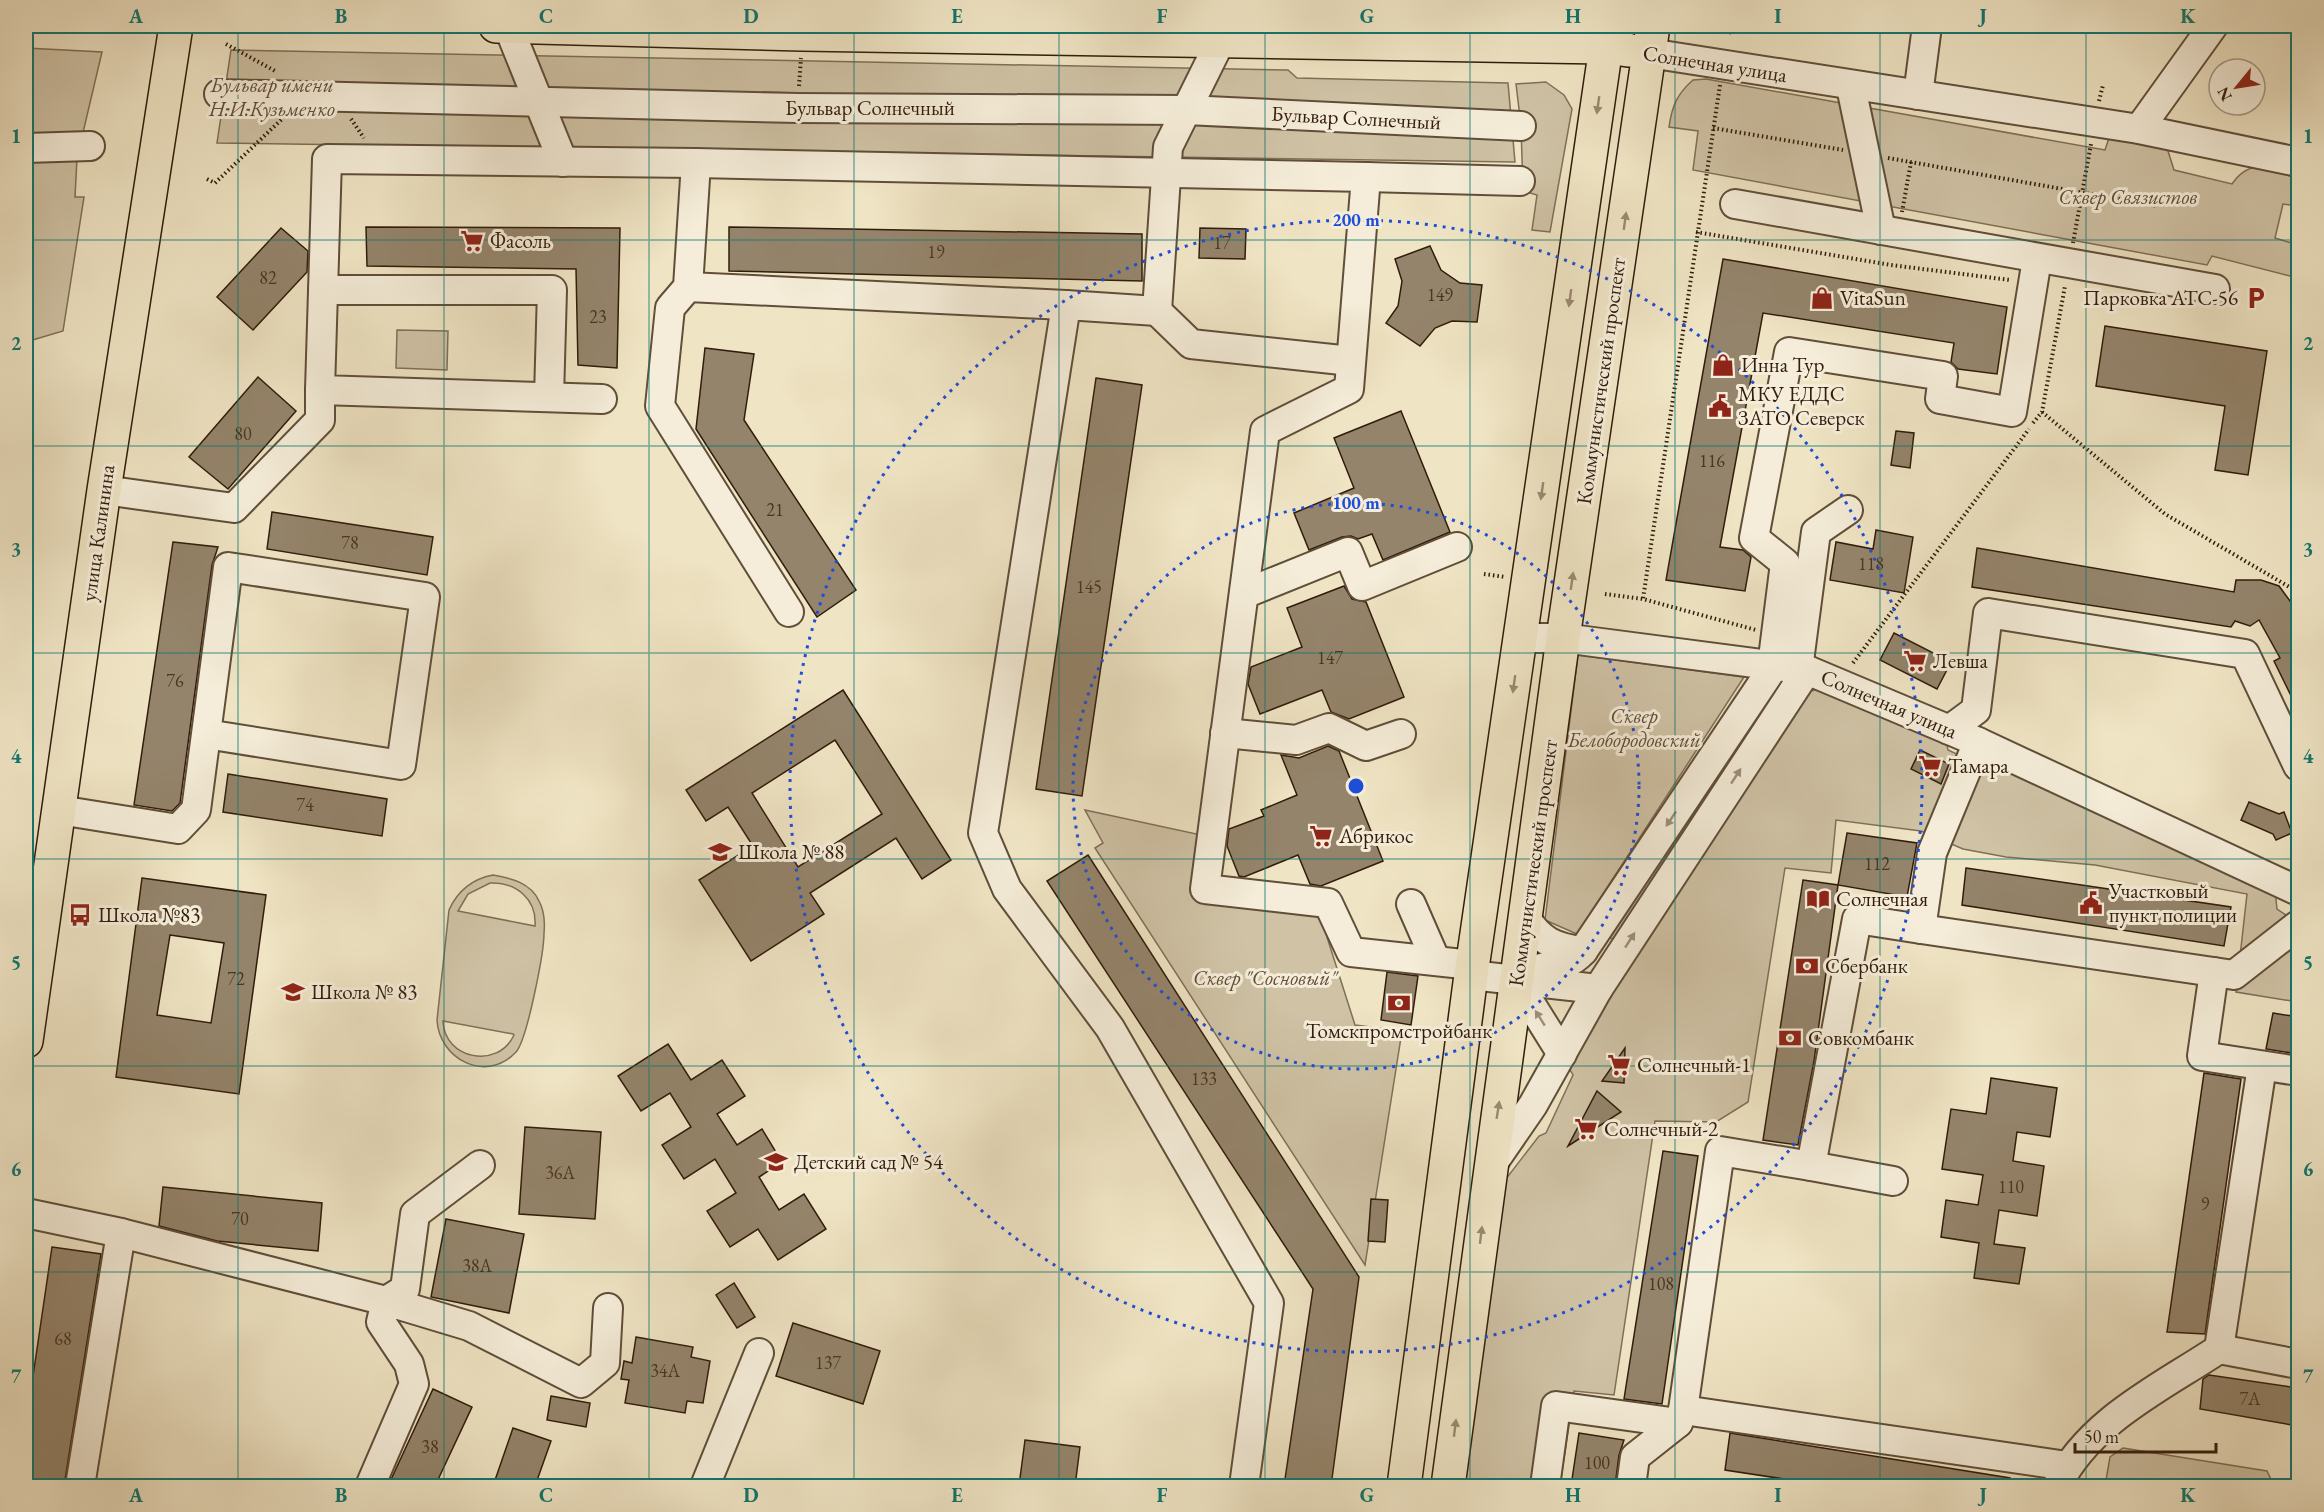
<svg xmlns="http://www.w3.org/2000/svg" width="2324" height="1512" viewBox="0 0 2324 1512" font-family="'EB Garamond',serif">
	<rect width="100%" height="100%" fill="#efe4c4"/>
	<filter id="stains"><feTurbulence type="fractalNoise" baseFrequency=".00333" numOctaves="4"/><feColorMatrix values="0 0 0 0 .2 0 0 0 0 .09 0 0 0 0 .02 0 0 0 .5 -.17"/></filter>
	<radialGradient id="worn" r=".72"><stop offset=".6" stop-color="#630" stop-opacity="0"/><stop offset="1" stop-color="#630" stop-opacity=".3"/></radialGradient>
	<g fill="#cfc2a5" stroke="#806f58" stroke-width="1.5" fill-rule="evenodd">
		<path d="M26 48 102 52 77 158 75 197H84L63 331 26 342Z"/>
		<path d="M231 50 1288 70 1297 78 1508 83 1515 162 217 143Z"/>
		<path d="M1706 79 2105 150 2110 135 2167 148 2174 170 2232 184C2250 158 2272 166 2295 179L2298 206 2283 204 2275 238 2298 245V278L2212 256 2207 265 1693 170 1698 131 1669 127C1672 106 1677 94 1693 80Z"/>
		<path d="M1546 82 1564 95 1572 109 1550 232 1532 230 1537 195 1523 191 1521 126 1516 84Z"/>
		<path d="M397 330 448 331 447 370 396 368Z"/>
		<path d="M1578 655 1744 677 1577 934 1545 920Z"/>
		<path d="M1827 686 1945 736 1948 750 1965 758 1980 749 2275 890 2277 909 2298 923V1002L2236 992 2247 894 2095 865 2006 857 1963 849 1921 831 1836 820 1831 873 1785 868 1748 1102 1716 1122 1655 1121 1614 1395 1574 1391 1560 1486H1463L1502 1184 1539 1136 1546 1133 1573 1075 1569 1068 1573 1045 1802 694Z"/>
		<path d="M1741 736 1748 740 1613 939 1606 937Z"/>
		<path d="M1085 810 1206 836 1200 894 1319 912 1355 1025 1402 1031 1365 1265 1095 848 1103 843Z"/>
		<path d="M493 875C511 878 531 883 539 901 544 910 545 922 544 933 544 953 527 1040 516 1052 486 1084 439 1059 437 1020L449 910C458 890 472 879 493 875ZM490 883C516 882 537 899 535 926L458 911 468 894ZM443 1021 513 1034 514 1035C498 1070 444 1059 443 1021Z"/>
		<path d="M2123 1448 2267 1471 2274 1486H2105L2110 1457Z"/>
	</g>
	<g fill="#94846b" stroke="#311c0b" stroke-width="1.5" fill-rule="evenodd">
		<path d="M366 227 620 228 617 368 578 365 576 269 367 266Z"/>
		<path d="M729 227 1142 234V281L729 271Z"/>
		<path d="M281 228 308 251 307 272 253 330 217 297Z"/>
		<path d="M1200 228 1246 229 1245 259 1199 258Z"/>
		<path d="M1430 246 1441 270 1460 283 1482 285 1477 322 1452 321 1435 328 1420 346 1386 323 1398 306 1402 281 1395 259Z"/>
		<path d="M1723 259 2007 307 1997 374 1958 369 1951 362 1954 343 1763 313 1720 547 1743 550 1751 557 1745 591 1666 580Z"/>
		<path d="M2105 326 2267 351 2248 475 2215 470 2225 406 2096 386Z"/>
		<path d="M705 348 754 354 744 420 856 590 817 617 696 429Z"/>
		<path d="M258 377 296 411 228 489 189 457Z"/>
		<path d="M1096 378 1142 385 1082 796 1036 789Z"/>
		<path d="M1401 411 1450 532 1383 560 1372 534 1358 539 1351 536 1342 537 1309 550 1294 513 1354 488 1334 438Z"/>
		<path d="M1896 431 1914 433 1910 468 1891 465Z"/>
		<path d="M272 512 433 537 427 575 267 549Z"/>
		<path d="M1876 530 1913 537 1904 593 1830 580 1836 542 1873 549Z"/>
		<path d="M173 542 218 547 212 565 180 803 172 811 134 805Z"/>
		<path d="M1977 548 2234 592 2236 580H2261L2279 586 2298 612V710L2274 661 2280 658 2259 620 2250 626 2235 621 2231 627 1972 587Z"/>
		<path d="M1344 586 1352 599 1366 602 1404 697 1349 719 1331 712 1322 690 1260 714 1248 684 1251 667 1302 647 1287 608Z"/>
		<path d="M1894 633 1951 662 1937 689 1880 660Z"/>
		<path d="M843 690 951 860 922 879 896 838 810 893 824 914 751 961 699 880 753 846 728 807 706 821 686 790ZM835 740 882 814 798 867 752 793Z"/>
		<path d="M1328 746 1339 751 1383 861 1321 886 1310 884 1298 855 1244 877 1239 876 1227 846 1229 829 1264 816 1261 810 1297 795 1281 755 1299 758Z"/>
		<path d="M1920 750 1949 764 1941 784 1911 769Z"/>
		<path d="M228 774 387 799 382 836 223 812Z"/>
		<path d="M2249 802 2279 814 2284 812 2292 833 2276 840 2273 834 2241 820Z"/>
		<path d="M1847 833 1917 843 1907 897 1838 885Z"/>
		<path d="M1088 855 1359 1277 1331 1486H1284L1313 1289 1047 881Z"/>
		<path d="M1966 868 2231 907 2224 946 1962 905Z"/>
		<path d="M142 878 266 895 239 1094 116 1077ZM170 935 224 943 211 1023 157 1015Z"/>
		<path d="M1803 880 1838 885 1814 1061 1798 1145 1763 1140Z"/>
		<path d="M1387 972 1418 976 1411 1025 1381 1020Z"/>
		<path d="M2273 1013 2298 1017V1054L2266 1049Z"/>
		<path d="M668 1044 691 1080 722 1060 745 1096 717 1114 737 1145 762 1129 782 1162 759 1177 779 1210 804 1194 826 1229 778 1260 758 1229 730 1247 707 1211 736 1193 715 1159 684 1179 662 1145 691 1127 670 1093 641 1111 618 1076Z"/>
		<path d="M1625 1048 1624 1083 1602 1081Z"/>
		<path d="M2204 1073 2241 1079 2205 1334 2167 1332Z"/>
		<path d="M1991 1078 2057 1088 2050 1137 2017 1132 2013 1161 2044 1166 2037 1216 1999 1210 1994 1244 2025 1248 2019 1284 1974 1278 1979 1243 1941 1237 1946 1200 1978 1205 1983 1175 1942 1169 1951 1109 1986 1114Z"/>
		<path d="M1597 1091 1621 1112 1568 1146Z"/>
		<path d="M525 1127 601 1132 595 1219 519 1214Z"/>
		<path d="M1663 1151 1698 1156 1662 1404 1624 1399Z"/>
		<path d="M163 1187 322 1203 318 1251 217 1241 159 1226Z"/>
		<path d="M1371 1199 1388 1200 1385 1242 1368 1241Z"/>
		<path d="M446 1219 524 1234 509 1313 431 1297Z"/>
		<path d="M52 1247 101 1254 64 1486H26V1424Z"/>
		<path d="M734 1283 755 1317 737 1328 716 1295Z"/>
		<path d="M793 1323 880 1351 863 1404 776 1376Z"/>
		<path d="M636 1337 693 1347 691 1357 710 1361 703 1403 687 1401 685 1413 625 1403 629 1380 621 1379 624 1361 632 1363Z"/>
		<path d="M2209 1375 2298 1388V1426L2200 1409 2203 1379Z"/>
		<path d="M433 1389 472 1407 435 1486H388Z"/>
		<path d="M551 1396 590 1403 586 1427 547 1420Z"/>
		<path d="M513 1428 551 1441 535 1486H493Z"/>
		<path d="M1579 1433 1624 1440 1619 1455 1615 1486H1571Z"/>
		<path d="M1730 1433 2010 1478 2009 1486H1830L1725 1470Z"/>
		<path d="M1025 1440 1080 1447 1075 1486H1019Z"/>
	</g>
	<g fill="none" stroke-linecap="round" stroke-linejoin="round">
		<g stroke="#604e39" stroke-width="32">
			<g id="minor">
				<path d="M508 26 563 162"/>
				<path d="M1220 42 1168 147 1157 311 1066 305 983 833 1007 889 1110 1028 1269 1303 1244 1486"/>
				<path d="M1649 53 2139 129 2298 162"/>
				<path d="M1851 87 1881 230"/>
				<path d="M219 94 798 108 1186 110 1521 126"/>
				<path d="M1918 95 1927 26"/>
				<path d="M2139 129 2213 26"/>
				<path d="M26 148 90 146"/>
				<path d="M696 163 688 287 670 308 660 406 789 612"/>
				<path d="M1366 177 1520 181"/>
				<path d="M1735 204 2215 289"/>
				<path d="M688 287 1066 305"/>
				<path d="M323 290H552L549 397"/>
				<path d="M1157 311 1191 344 1351 361"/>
				<path d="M602 399 320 390 327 159 696 163 1366 177 1349 389 1265 431 1205 889 1328 903 1351 952 1472 965"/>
				<path d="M104 490 234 508 320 420V390"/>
				<path d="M1244 594 1348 552 1362 586 1457 547"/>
				<path d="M1520 638H1563L1807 670 1978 742 2298 891"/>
				<path d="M1772 666 1785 563 1754 538 1789 352 1943 376 1940 399 2012 412 2037 259"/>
				<path d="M1798 669 1816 532 1848 510"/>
				<path d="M1949 730 1976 710 1988 613 2245 654 2298 766"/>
				<path d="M1225 733 1296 740 1329 728 1366 746 1401 734"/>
				<path d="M59 810 178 829 196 810 228 567 425 597 401 765 206 734"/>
				<path d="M1411 904 1436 961"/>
				<path d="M1525 917C1540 941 1555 948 1583 951"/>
				<path d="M1921 929 2234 975 2298 925"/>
				<path d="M2214 972 2202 1056 2298 1071"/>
				<path d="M1471 975 1598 989"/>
				<path d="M1517 982C1522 979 1528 973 1533 971 1552 962 1563 972 1583 951L1774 666"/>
				<path d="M1517 982 1562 1054"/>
				<path d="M1491 1166 1533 1105 1598 989 1807 670"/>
				<path d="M1811 1166 1893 1181"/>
				<path d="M26 1213 121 1233 386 1301 405 1289 415 1214 480 1165"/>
				<path d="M2219 1349 2298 1364"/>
				<path d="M1683 1410 2067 1466"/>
				<path d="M80 1486 121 1233"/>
				<path d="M370 1486 414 1384 409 1364 381 1322 386 1301 469 1326 581 1383 605 1363 608 1308"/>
				<path d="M705 1486 759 1353"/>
				<path d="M1545 1486 1556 1406 1678 1423"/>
				<path d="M1631 1486 1635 1457 1678 1423 1683 1410 1720 1151 1811 1166 1857 919 1921 929 1932 853 1978 742"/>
				<path d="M2057 1486C2089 1421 2160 1388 2219 1349L2262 1066"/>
			</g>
		</g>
		<g stroke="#311c0b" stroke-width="36">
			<g id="major">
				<path d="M496 26 802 34 1606 47 1628 50"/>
				<path d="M26 1041 104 490 176 26"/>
				<path d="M1404 1486 1471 975 1609 26"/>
				<path d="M1448 1486 1563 638 1653 26"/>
			</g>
		</g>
		<g stroke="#311c0b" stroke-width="4" stroke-dasharray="1.5 3" stroke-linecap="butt">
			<path d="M1729 34 1731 26"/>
			<path d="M226 44 275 71"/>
			<path d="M1720 85 1643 599 1756 630"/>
			<path d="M799 86 801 58"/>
			<path d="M2099 101 2103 85"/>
			<path d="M351 119 364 138"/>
			<path d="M1713 128 1843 150"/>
			<path d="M1888 158 2158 206"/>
			<path d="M207 179 215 183 283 118"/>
			<path d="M1902 212 1911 162"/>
			<path d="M1696 232 1891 265 2010 280"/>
			<path d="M2073 243 2091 144"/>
			<path d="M2042 412 2165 514 2298 592"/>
			<path d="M2033 423 2042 412 2065 286"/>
			<path d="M1484 574 1505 577"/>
			<path d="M1605 594 1643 599"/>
			<path d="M1853 663 2029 429"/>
		</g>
		<use href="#minor" stroke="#f5edd9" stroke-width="28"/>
		<use href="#major" stroke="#efe4c4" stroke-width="33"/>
	</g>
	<defs><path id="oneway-solid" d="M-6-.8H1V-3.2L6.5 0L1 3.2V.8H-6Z" transform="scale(1.5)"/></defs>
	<g fill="#9a8a71">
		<use href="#oneway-solid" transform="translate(1598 105) rotate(98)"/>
		<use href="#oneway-solid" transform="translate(1625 221) rotate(-82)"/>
		<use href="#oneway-solid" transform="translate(1570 298) rotate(98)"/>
		<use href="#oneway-solid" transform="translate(1542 491) rotate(98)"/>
		<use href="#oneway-solid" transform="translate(1572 581) rotate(-82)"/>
		<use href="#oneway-solid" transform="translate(1514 684) rotate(98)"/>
		<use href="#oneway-solid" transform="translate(1498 1110) rotate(-81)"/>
		<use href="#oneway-solid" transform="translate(1481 1235) rotate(-83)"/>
		<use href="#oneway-solid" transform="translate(1455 1428) rotate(-83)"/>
	</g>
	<g fill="#9d8f7c">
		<use href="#oneway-solid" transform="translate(1736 776) rotate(-57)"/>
		<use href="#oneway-solid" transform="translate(1671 819) rotate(124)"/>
		<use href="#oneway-solid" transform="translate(1630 940) rotate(-57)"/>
		<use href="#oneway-solid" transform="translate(1540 1018) rotate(-122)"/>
	</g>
	<path fill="none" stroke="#0f766e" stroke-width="1.5" stroke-opacity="0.55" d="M238 26V1486M444 26V1486M649 26V1486M854 26V1486M1059 26V1486M1265 26V1486M1470 26V1486M1675 26V1486M1880 26V1486M2086 26V1486M26 240H2298M26 446H2298M26 653H2298M26 859H2298M26 1066H2298M26 1272H2298"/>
	<g fill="none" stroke="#1d4ed8" stroke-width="3" stroke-dasharray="3 6">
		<circle cx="1356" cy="786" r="283"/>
		<circle cx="1356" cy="786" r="566"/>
	</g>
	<defs>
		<g id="supermarket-bare" transform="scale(1.8)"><path d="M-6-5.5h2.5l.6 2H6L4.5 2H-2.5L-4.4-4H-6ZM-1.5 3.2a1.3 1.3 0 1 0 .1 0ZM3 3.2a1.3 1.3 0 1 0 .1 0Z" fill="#8f2418" stroke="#f5edd9" stroke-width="2.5" paint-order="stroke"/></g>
		<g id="shop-bare" transform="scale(1.8)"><path d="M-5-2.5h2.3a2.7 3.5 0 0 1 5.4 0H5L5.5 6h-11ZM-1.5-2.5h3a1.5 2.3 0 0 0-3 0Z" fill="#8f2418" stroke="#f5edd9" stroke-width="2.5" paint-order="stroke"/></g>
		<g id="parking-bare" transform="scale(1.8)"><path d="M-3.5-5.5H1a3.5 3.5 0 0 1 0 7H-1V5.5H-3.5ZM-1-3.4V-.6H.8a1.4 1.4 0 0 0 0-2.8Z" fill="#8f2418" stroke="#f5edd9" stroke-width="2.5" paint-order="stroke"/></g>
		<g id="civic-bare" transform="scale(1.8)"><path d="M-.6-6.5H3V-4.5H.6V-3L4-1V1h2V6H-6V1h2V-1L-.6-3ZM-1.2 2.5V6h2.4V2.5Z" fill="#8f2418" stroke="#f5edd9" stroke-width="2.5" paint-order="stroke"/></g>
		<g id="school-bare" transform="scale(1.8)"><path d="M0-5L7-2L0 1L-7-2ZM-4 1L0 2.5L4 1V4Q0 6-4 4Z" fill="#8f2418" stroke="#f5edd9" stroke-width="2.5" paint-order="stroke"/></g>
		<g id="library-bare" transform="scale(1.8)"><path d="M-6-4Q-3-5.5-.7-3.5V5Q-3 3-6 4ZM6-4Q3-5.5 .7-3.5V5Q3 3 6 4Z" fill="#8f2418" stroke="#f5edd9" stroke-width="2.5" paint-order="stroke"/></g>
		<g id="bus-bare" transform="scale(1.8)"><path d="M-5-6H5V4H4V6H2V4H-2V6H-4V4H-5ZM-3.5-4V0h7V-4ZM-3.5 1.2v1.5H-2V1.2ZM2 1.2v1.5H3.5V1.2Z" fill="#8f2418" stroke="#f5edd9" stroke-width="2.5" paint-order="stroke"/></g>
		<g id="bank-bare" transform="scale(1.8)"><path d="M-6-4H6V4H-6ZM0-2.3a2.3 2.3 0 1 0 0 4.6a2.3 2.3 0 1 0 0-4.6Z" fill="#8f2418" stroke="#f5edd9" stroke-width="2.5" paint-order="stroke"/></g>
	</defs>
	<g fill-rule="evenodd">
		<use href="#supermarket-bare" x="472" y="241"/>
		<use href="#shop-bare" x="1822" y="298"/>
		<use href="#parking-bare" x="2256" y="298"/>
		<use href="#shop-bare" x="1723" y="365"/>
		<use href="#civic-bare" x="1720" y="406"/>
		<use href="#supermarket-bare" x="1915" y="661"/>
		<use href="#supermarket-bare" x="1930" y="766"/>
		<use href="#supermarket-bare" x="1321" y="836"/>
		<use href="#school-bare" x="720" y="852"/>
		<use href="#library-bare" x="1818" y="899"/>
		<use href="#civic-bare" x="2091" y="903"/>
		<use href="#bus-bare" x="80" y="915"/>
		<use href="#bank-bare" x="1807" y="966"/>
		<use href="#school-bare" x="293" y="992"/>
		<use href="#bank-bare" x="1399" y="1003"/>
		<use href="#bank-bare" x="1790" y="1038"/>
		<use href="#supermarket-bare" x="1619" y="1065"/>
		<use href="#supermarket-bare" x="1586" y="1129"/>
		<use href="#school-bare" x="776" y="1162"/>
	</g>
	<g text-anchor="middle" stroke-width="6" stroke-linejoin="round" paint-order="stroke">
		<g font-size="18" fill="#4a3623">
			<text x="1222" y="249">17</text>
			<text x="936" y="258">19</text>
			<text x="268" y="284">82</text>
			<text x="1440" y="301">149</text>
			<text x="598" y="323">23</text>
			<text x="243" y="440">80</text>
			<text x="1712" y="467">116</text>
			<text x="775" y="516">21</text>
			<text x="350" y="549">78</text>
			<text x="1871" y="570">118</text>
			<text x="1089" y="593">145</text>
			<text x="1330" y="664">147</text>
			<text x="175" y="687">76</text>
			<text x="305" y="811">74</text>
			<text x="1877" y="870">112</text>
			<text x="236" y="985">72</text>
			<text x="1204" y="1085">133</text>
			<text x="560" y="1179">36А</text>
			<text x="2011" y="1193">110</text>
			<text x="2205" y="1210">9</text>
			<text x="240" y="1225">70</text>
			<text x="477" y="1272">38А</text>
			<text x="1661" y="1290">108</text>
			<text x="63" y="1345">68</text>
			<text x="828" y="1369">137</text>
			<text x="665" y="1377">34А</text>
			<text x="2250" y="1405">7А</text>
			<text x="430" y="1453">38</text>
			<text x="1597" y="1469">100</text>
		</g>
		<g font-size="21" fill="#311c0b" stroke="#f5edd9">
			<text transform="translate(1715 64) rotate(9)" y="7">Солнечная улица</text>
			<text x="870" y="115">Бульвар Солнечный</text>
			<text transform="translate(1356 118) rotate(3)" y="7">Бульвар Солнечный</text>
			<text transform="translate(1601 381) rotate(-82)" y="7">Коммунистический проспект</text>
			<text transform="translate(98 533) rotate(-82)" y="7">улица Калинина</text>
			<text transform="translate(1889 704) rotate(23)" y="7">Солнечная улица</text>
			<text transform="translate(1533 863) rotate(-82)" y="7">Коммунистический проспект</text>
		</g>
		<g font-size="21" font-style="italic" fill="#604e39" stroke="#f5edd9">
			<text x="272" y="92">Бульвар имени<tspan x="272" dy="24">Н.И.Кузьменко</tspan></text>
			<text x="2128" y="204">Сквер Связистов</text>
			<text x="1634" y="723">Сквер<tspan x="1634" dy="24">Белобородовский</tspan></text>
			<text x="1265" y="985">Сквер "Сосновый"</text>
		</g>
		<g font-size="21" fill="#311c0b" stroke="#f5edd9" text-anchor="start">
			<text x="490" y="248">Фасоль</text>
			<text x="1840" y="305">VitaSun</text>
			<text x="2238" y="305" text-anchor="end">Парковка АТС-56</text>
			<text x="1741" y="372">Инна Тур</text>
			<text x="1738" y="401">МКУ ЕДДС<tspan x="1738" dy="24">ЗАТО Северск</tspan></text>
			<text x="1933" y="668">Левша</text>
			<text x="1948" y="773">Тамара</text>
			<text x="1339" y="843">Абрикос</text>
			<text x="738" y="859">Школа № 88</text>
			<text x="2109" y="898">Участковый<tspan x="2109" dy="24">пункт полиции</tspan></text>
			<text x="1836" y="906">Солнечная</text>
			<text x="98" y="922">Школа №83</text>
			<text x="1825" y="973">Сбербанк</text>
			<text x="311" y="999">Школа № 83</text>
			<text x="1399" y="1038" text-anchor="middle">Томскпромстройбанк</text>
			<text x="1808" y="1045">Совкомбанк</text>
			<text x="1637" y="1072">Солнечный-1</text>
			<text x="1604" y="1136">Солнечный-2</text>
			<text x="794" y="1169">Детский сад № 54</text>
		</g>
	</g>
	<circle cx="1356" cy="786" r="9" fill="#1d4ed8" stroke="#f5edd9" stroke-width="3"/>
	<g font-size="18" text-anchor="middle" font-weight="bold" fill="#1d4ed8" stroke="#f5edd9" stroke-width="6" stroke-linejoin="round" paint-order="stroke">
		<text x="1356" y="226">200 m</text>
		<text x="1356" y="509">100 m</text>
	</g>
	<rect width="2324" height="1512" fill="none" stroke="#efe4c4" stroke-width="66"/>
	<g transform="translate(2237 87) rotate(240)"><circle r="28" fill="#f5edd9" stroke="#a79987" stroke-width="1.5"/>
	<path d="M0-4.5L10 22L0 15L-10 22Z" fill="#8f2418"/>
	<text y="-9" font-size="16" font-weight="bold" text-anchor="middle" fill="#311c0b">N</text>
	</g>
	<path d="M2075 1443v9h141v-9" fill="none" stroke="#311c0b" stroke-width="3"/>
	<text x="2084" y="1443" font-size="18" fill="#311c0b" stroke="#f5edd9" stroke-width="4.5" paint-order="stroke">50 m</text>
	<rect x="33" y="33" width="2258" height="1446" fill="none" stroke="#0f766e" stroke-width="2"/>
	<g font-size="20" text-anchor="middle" font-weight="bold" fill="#0f766e">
		<text x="136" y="23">A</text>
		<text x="341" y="23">B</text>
		<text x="546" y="23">C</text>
		<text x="751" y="23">D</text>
		<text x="957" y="23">E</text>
		<text x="1162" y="23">F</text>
		<text x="1367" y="23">G</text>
		<text x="1573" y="23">H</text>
		<text x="1778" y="23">I</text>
		<text x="1983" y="23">J</text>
		<text x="2188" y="23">K</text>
		<text x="16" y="143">1</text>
		<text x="2308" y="143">1</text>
		<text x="16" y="350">2</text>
		<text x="2308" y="350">2</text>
		<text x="16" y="556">3</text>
		<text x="2308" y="556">3</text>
		<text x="16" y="763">4</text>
		<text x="2308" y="763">4</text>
		<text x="16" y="969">5</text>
		<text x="2308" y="969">5</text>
		<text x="16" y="1176">6</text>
		<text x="2308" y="1176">6</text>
		<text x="16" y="1383">7</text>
		<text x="2308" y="1383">7</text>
		<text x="136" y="1502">A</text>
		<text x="341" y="1502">B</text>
		<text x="546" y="1502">C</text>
		<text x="751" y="1502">D</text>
		<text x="957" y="1502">E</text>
		<text x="1162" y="1502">F</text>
		<text x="1367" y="1502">G</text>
		<text x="1573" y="1502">H</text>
		<text x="1778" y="1502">I</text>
		<text x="1983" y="1502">J</text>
		<text x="2188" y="1502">K</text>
	</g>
	<rect width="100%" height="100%" filter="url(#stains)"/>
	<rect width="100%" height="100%" fill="url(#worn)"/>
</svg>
